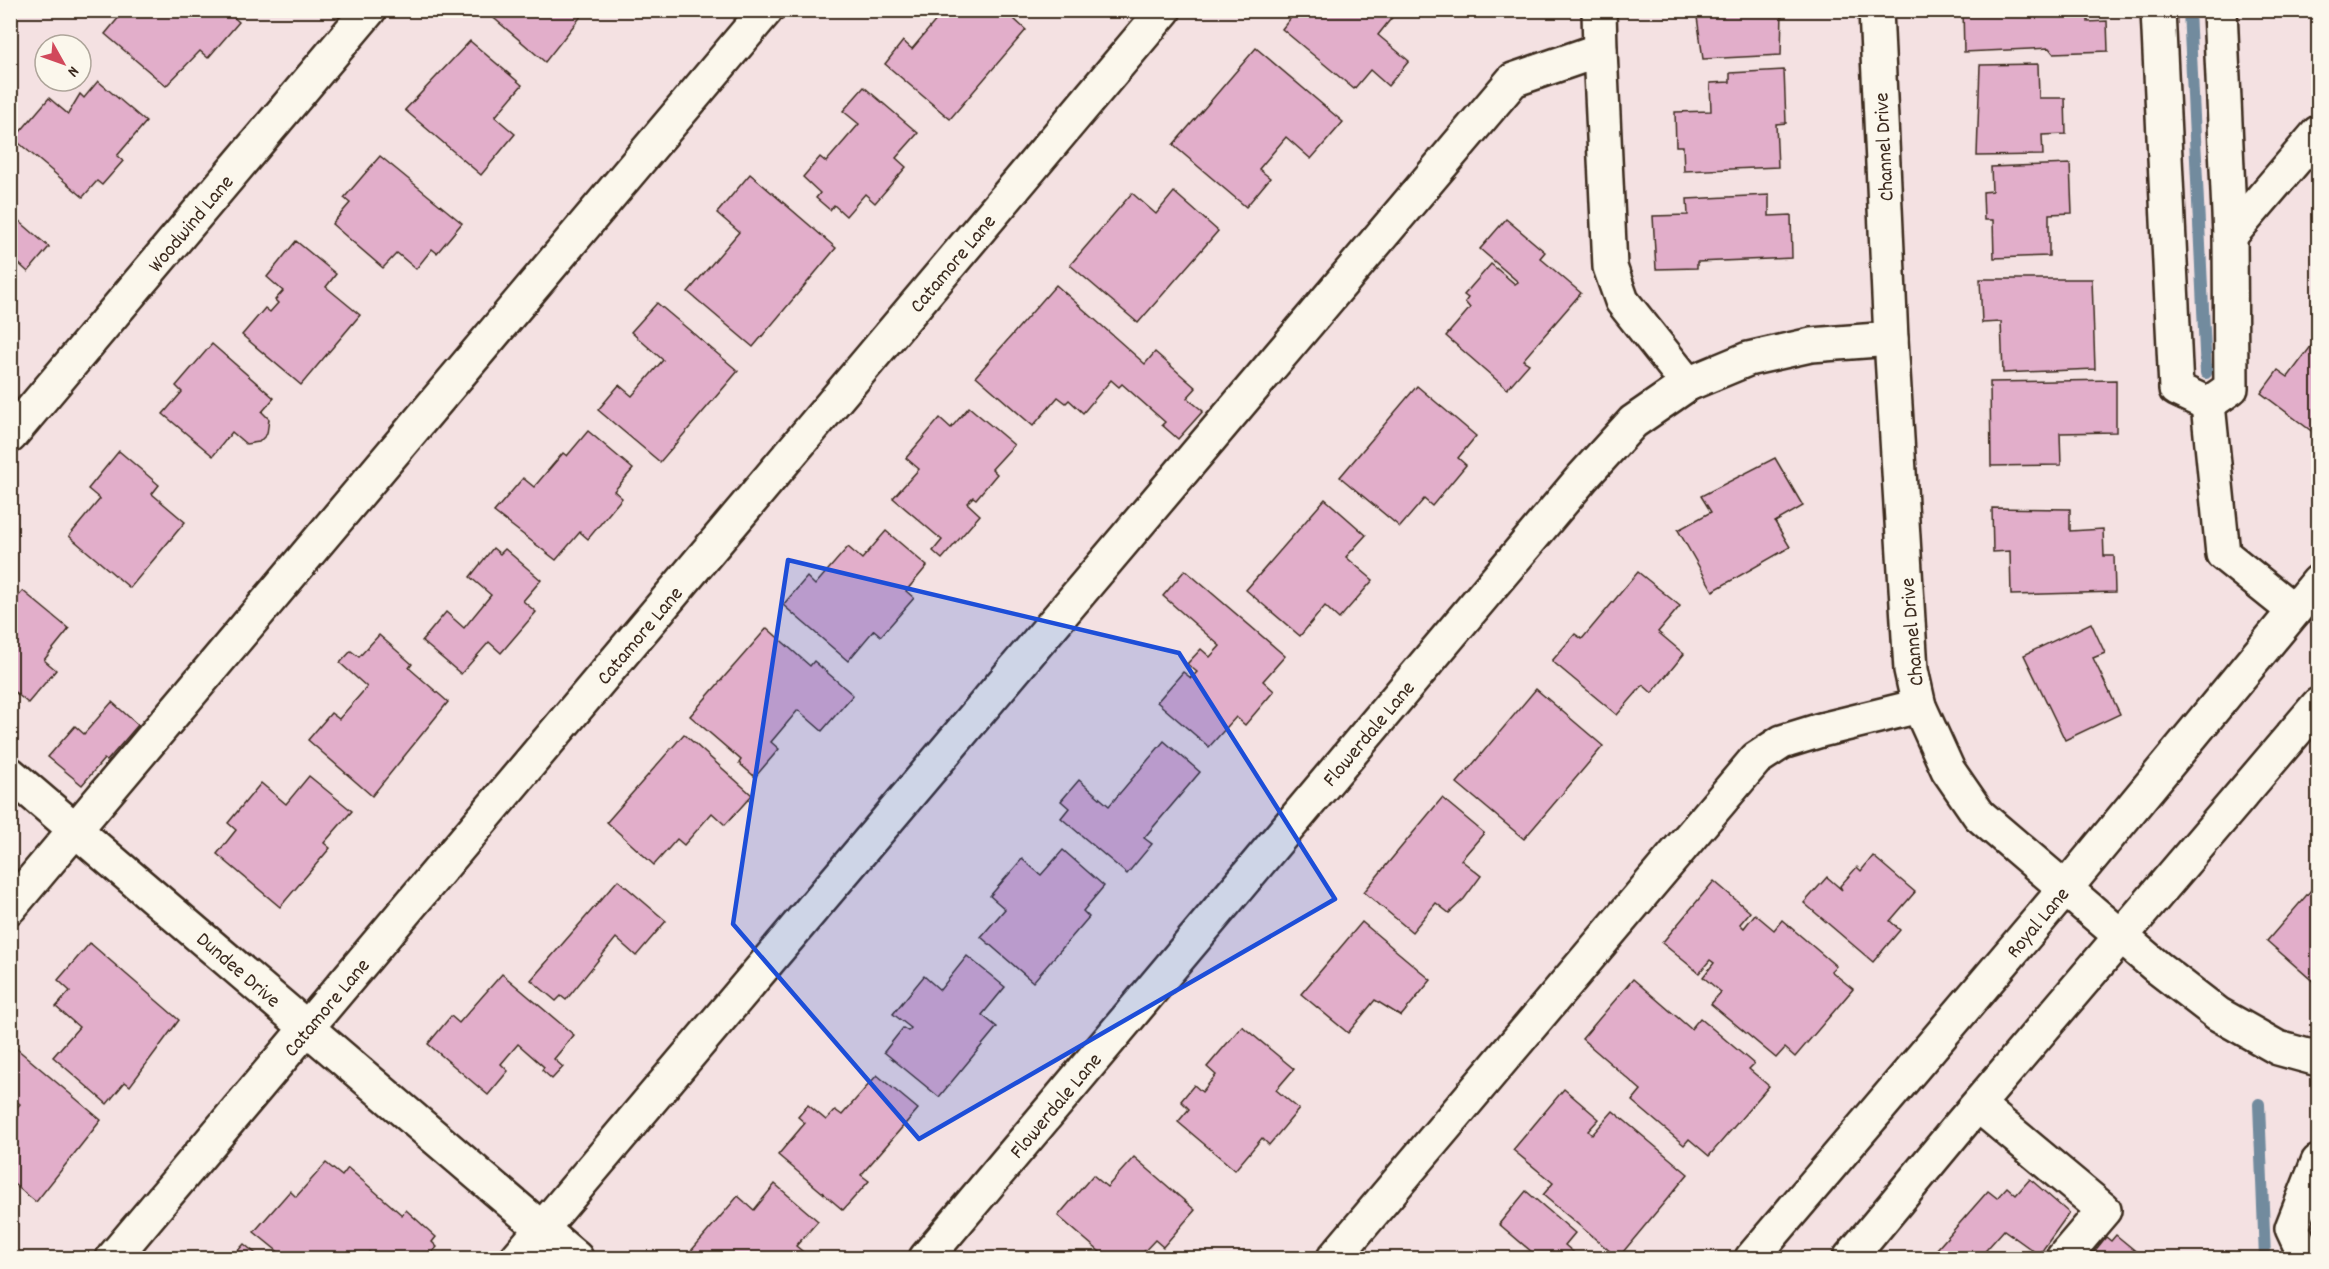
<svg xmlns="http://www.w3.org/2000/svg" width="2329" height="1269" viewBox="0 0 2329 1269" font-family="Dekko,sans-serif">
	<rect width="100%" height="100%" fill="#f4e1e2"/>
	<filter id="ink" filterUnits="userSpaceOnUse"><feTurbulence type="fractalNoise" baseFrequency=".0167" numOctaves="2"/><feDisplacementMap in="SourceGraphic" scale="12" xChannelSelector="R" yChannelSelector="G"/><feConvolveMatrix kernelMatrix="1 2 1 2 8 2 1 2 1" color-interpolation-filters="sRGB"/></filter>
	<g filter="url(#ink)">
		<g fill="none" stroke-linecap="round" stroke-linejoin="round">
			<g stroke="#728b9e" stroke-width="12">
				<path d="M2189 10 2206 373"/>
				<path d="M2259 1104 2265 1258"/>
			</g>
		</g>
		<g fill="#e2aeca" stroke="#3b2a1e" stroke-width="1.5">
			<path d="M125 10H226L239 22 208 58 200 51 166 86 105 34Z"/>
			<path d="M492 10H586L545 62 489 14Z"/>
			<path d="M940 10H1004L1026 30 950 119 885 64 903 41 912 49 943 12Z"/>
			<path d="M1297 10H1398L1378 35 1409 61 1388 86 1370 70 1354 89 1282 29Z"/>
			<path d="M1710 10H1782L1781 55 1703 59 1697 17 1702 11Z"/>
			<path d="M1963 10H2088V22L2107 21 2108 51 2053 53 2049 48 1964 52Z"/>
			<path d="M470 41 522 85 495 117 515 134 481 175 405 110Z"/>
			<path d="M1256 48 1343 122 1311 159 1286 137 1259 169 1270 178 1246 207 1173 145Z"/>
			<path d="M2038 64 2039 98H2065L2066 134 2042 135 2043 155 1977 156 1980 65Z"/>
			<path d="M1784 70 1786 123 1776 124 1778 167 1684 171 1683 146H1676L1675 112 1711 111 1710 83 1730 82V73Z"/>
			<path d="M98 81 146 122 117 156 123 161 102 185 97 181 83 197 14 139 49 98 68 114 80 94 84 98Z"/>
			<path d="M864 87 918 133 896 158 906 167 875 203 865 194 846 216 834 205 830 210 816 198 820 193 803 177 820 157 826 162 859 124 843 111Z"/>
			<path d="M380 156 462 223 437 253 432 249 416 269 397 253 383 268 332 224 350 203 344 198Z"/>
			<path d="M2070 164 2072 213 2049 214V256L1994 258 1993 220H1984L1983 192 1992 191 1991 167Z"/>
			<path d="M750 174 836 248 753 347 688 292 739 232 717 213Z"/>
			<path d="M1174 192 1218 231 1138 323 1070 265 1132 193 1156 214Z"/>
			<path d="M1769 195V216L1791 215 1792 258 1697 262V268L1656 269 1653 216 1688 215 1687 199Z"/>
			<path d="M10 213 49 247 28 272 16 261 10 267Z"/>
			<path d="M1506 219 1545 252 1540 258 1581 293 1523 360 1529 364 1507 389 1446 336 1470 308 1465 302 1468 298 1464 295 1491 264 1515 284 1518 282 1480 249Z"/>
			<path d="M296 241 336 274 326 287 360 315 301 385 242 335 265 308 270 312 278 303 275 300 283 291 267 277Z"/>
			<path d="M1980 279H2092L2095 369 2003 373 2001 322 1982 323Z"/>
			<path d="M1056 285 1145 364 1155 352 1196 388 1187 398 1203 411 1178 439 1162 425 1165 422 1122 384 1119 387 1111 380 1083 413 1069 400 1066 403 1058 397 1033 426 976 376Z"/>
			<path d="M657 303 738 371 660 462 598 410 619 385 632 396 663 360 631 332Z"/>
			<path d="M2318 337V436L2261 393 2278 370 2288 377Z"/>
			<path d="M212 344 274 398 262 412 269 419 267 434 259 442 246 444 232 432 213 456 163 414 182 392 176 386Z"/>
			<path d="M2116 380V432L2060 433 2061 465 1991 466 1990 382Z"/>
			<path d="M1417 386 1476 436 1458 458 1466 465 1432 506 1424 499 1400 527 1340 477Z"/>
			<path d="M969 407 1014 445 992 469 997 474 976 499 973 497 967 503 980 515 942 559 933 551 942 540 893 498 919 469 906 458 940 418 951 428Z"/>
			<path d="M588 431 633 469 614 491 622 498 588 539 580 532 556 560 494 512 523 478 534 487 563 453 567 456Z"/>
			<path d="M119 451 159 485 152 494 185 522 130 588 69 536 100 499 88 489Z"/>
			<path d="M1775 458 1803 506 1775 522 1790 547 1713 591 1678 530 1711 512 1701 496Z"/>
			<path d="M1325 499 1366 535 1346 557 1373 580 1339 619 1325 606 1300 636 1246 590Z"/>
			<path d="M1992 508 2070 509V531L2103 529 2104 556H2114L2115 592 2011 595 2010 551 1993 552Z"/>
			<path d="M886 531 927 566 906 591 914 598 881 636 874 630 848 661 783 605 807 577 815 585 848 547 862 559Z"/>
			<path d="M493 548 500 554 505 549 541 580 523 601 536 612 501 653 489 642 461 674 422 641 446 612 464 628 491 595 470 577Z"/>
			<path d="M1185 570 1285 656 1263 681 1274 691 1245 725 1236 717 1209 747 1157 702 1183 672 1191 678 1197 672 1187 664 1201 649 1210 657 1220 646 1163 596Z"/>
			<path d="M1638 572 1680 606 1658 632 1684 654 1652 693 1643 685 1617 715 1552 661 1575 634 1582 639Z"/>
			<path d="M23 591 69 629 44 660 56 670 28 703 10 688V605Z"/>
			<path d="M2091 623 2105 653 2093 658 2120 714 2065 740 2024 655Z"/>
			<path d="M767 628 810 666 814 661 853 695 822 731 798 710 771 742 779 749 755 777 739 763 741 760 690 716Z"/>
			<path d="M379 635 412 664 409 668 448 702 372 796 308 740 331 713 339 719 367 687 340 663 351 651 359 657Z"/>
			<path d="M1536 689 1603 746 1524 839 1457 783Z"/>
			<path d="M112 702 138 725 107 761 104 759 82 785 48 757 75 726 84 734Z"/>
			<path d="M684 734 752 795 725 825 712 813 684 845 677 839 654 865 607 822Z"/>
			<path d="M1164 741 1200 772 1144 838 1152 844 1127 874 1061 818 1069 808 1061 801 1079 780 1109 806Z"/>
			<path d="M309 776 352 811 324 843 330 848 280 907 217 854 236 830 228 823 261 783 286 804Z"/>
			<path d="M1442 798 1484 833 1461 860 1481 876 1464 899 1449 913 1436 903 1412 932 1364 892Z"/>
			<path d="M1063 850 1104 886 1083 911 1089 917 1033 982 981 937 1005 909 990 896 1022 859 1041 875Z"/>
			<path d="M1873 856 1915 892 1890 921 1900 930 1873 962 1804 903 1827 877 1842 890 1840 886 1857 867 1861 871Z"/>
			<path d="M618 880 666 921 636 956 616 938 566 1000 561 996 556 1001 531 980Z"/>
			<path d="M1714 881 1750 912 1740 924 1744 928 1755 914 1774 930 1782 920 1836 966 1831 971 1853 989 1795 1057 1785 1048 1776 1058 1711 1004 1721 992 1703 977 1714 963 1710 960 1699 973 1662 943Z"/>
			<path d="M2318 882V981L2316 984 2267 941Z"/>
			<path d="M1362 922 1431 980 1401 1016 1375 1000 1348 1033 1301 994Z"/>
			<path d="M90 943 179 1020 130 1086 125 1082 107 1104 53 1057 79 1027 56 1007 70 991 58 980Z"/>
			<path d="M967 956 1005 987 982 1015 997 1027 939 1097 884 1052 903 1028 908 1031 911 1028 893 1014 924 976 940 990Z"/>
			<path d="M502 974 574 1035 554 1059 563 1067 552 1079 542 1070 544 1067 518 1044 501 1064 508 1071 488 1095 428 1044 451 1016 459 1023Z"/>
			<path d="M1633 979 1691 1029 1700 1018 1754 1064 1749 1069 1769 1086 1709 1156 1689 1139 1684 1145 1632 1101 1641 1090 1582 1039Z"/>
			<path d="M1242 1026 1294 1069 1276 1090 1299 1109 1269 1145 1262 1138 1235 1170 1178 1122 1189 1109 1181 1101 1194 1085 1202 1092 1216 1075 1207 1067Z"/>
			<path d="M10 1043 101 1120 36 1202 10 1181V1115L20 1104 10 1096Z"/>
			<path d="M877 1075 918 1109 861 1175 869 1181 843 1210 778 1155 805 1123 798 1117 808 1105 826 1120 835 1110 842 1115Z"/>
			<path d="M1564 1089 1599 1119 1588 1131 1592 1135 1613 1111 1688 1174 1618 1258 1543 1195 1553 1183 1513 1150Z"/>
			<path d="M1134 1157 1195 1210 1163 1247 1155 1240 1138 1258H1107L1058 1216 1093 1175 1107 1187Z"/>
			<path d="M326 1163 342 1176 348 1168 402 1215 406 1210 436 1237 432 1242 437 1247 427 1258H377L369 1252 363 1258H286L254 1232 290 1191 296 1197Z"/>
			<path d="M2030 1179 2069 1213 2039 1255 2004 1230 1979 1258H1946L1947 1257 1937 1249 1988 1191 1997 1198 2007 1187 2016 1195Z"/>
			<path d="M775 1184 818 1221 796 1246 807 1255 804 1258H685L738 1196 754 1210Z"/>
			<path d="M1526 1191 1575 1233 1565 1245 1580 1258H1539L1499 1224Z"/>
			<path d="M10 1218 17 1223 10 1230Z"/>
			<path d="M2116 1235 2144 1258H2089L2106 1237 2111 1241Z"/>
			<path d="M244 1244 261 1258H231Z"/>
		</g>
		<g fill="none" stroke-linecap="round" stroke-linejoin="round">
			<g stroke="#3b2a1e" stroke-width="38">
				<g id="minor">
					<path d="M1599 10 1600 50"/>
					<path d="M1876 10 1891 339 1911 670 1919 706 1948 770 1979 815 2157 967 2218 1014 2278 1048 2318 1059"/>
					<path d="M2158 10 2176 389 2208 404"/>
					<path d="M2220 10 2230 236 2231 388 2208 404 2223 554 2294 611"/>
					<path d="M2230 236 2318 133"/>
					<path d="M10 436 369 10"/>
					<path d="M10 774 576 1258"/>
					<path d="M10 907 766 10"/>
					<path d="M1978 1105 2104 1210 2063 1258"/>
					<path d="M113 1258 1164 10"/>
					<path d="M517 1258 1513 80 1600 50 1610 267 1622 301 1688 384"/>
					<path d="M926 1258 1582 478 1633 422 1688 384 1748 359 1811 345 1891 339"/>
					<path d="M1334 1258 1756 759 1782 742 1821 730 1919 706"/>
					<path d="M2306 1258 2292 1228 2318 1162"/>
				</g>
			</g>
			<g stroke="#3b2a1e" stroke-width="38">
				<g id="major">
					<path d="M1752 1258 2065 889 2318 582"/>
					<path d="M1850 1258 1962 1123 2318 705"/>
				</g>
			</g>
			<use href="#minor" stroke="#fbf7ec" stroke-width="33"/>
			<use href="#major" stroke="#fbf7ec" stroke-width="33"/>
		</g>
	</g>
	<path fill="#1d4ed8" fill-opacity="0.2" stroke="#1d4ed8" stroke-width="4.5" stroke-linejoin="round" d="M788 560 1179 653 1335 899 919 1139 733 924Z"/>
	<g text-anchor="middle" stroke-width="5" stroke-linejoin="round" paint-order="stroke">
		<g font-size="21" fill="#3b2a1e" stroke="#fbf7ec">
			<text transform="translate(1883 147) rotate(-93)" y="7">Channel Drive</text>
			<text transform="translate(190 223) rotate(-50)" y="7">Woodwind Lane</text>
			<text transform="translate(952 263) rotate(-50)" y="7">Catamore Lane</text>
			<text transform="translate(1911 632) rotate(-95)" y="7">Channel Drive</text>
			<text transform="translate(639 635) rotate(-50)" y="7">Catamore Lane</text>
			<text transform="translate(1368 733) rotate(-50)" y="7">Flowerdale Lane</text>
			<text transform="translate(2037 922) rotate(-50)" y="7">Royal Lane</text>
			<text transform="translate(239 969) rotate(41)" y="7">Dundee Drive</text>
			<text transform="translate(326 1007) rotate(-50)" y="7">Catamore Lane</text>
			<text transform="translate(1055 1105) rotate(-50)" y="7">Flowerdale Lane</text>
		</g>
	</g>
	<rect width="2329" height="1269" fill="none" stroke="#fbf7ec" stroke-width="36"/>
	<rect x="18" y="18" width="2293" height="1233" fill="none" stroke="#3b2a1e" stroke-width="2" filter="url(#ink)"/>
	<g transform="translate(63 63) rotate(130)"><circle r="28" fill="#fbf7ec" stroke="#aea59a" stroke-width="1.5"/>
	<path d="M0-4.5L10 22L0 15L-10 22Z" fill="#d1495b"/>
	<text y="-9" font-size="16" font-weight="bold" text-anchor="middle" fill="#3b2a1e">N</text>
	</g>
</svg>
